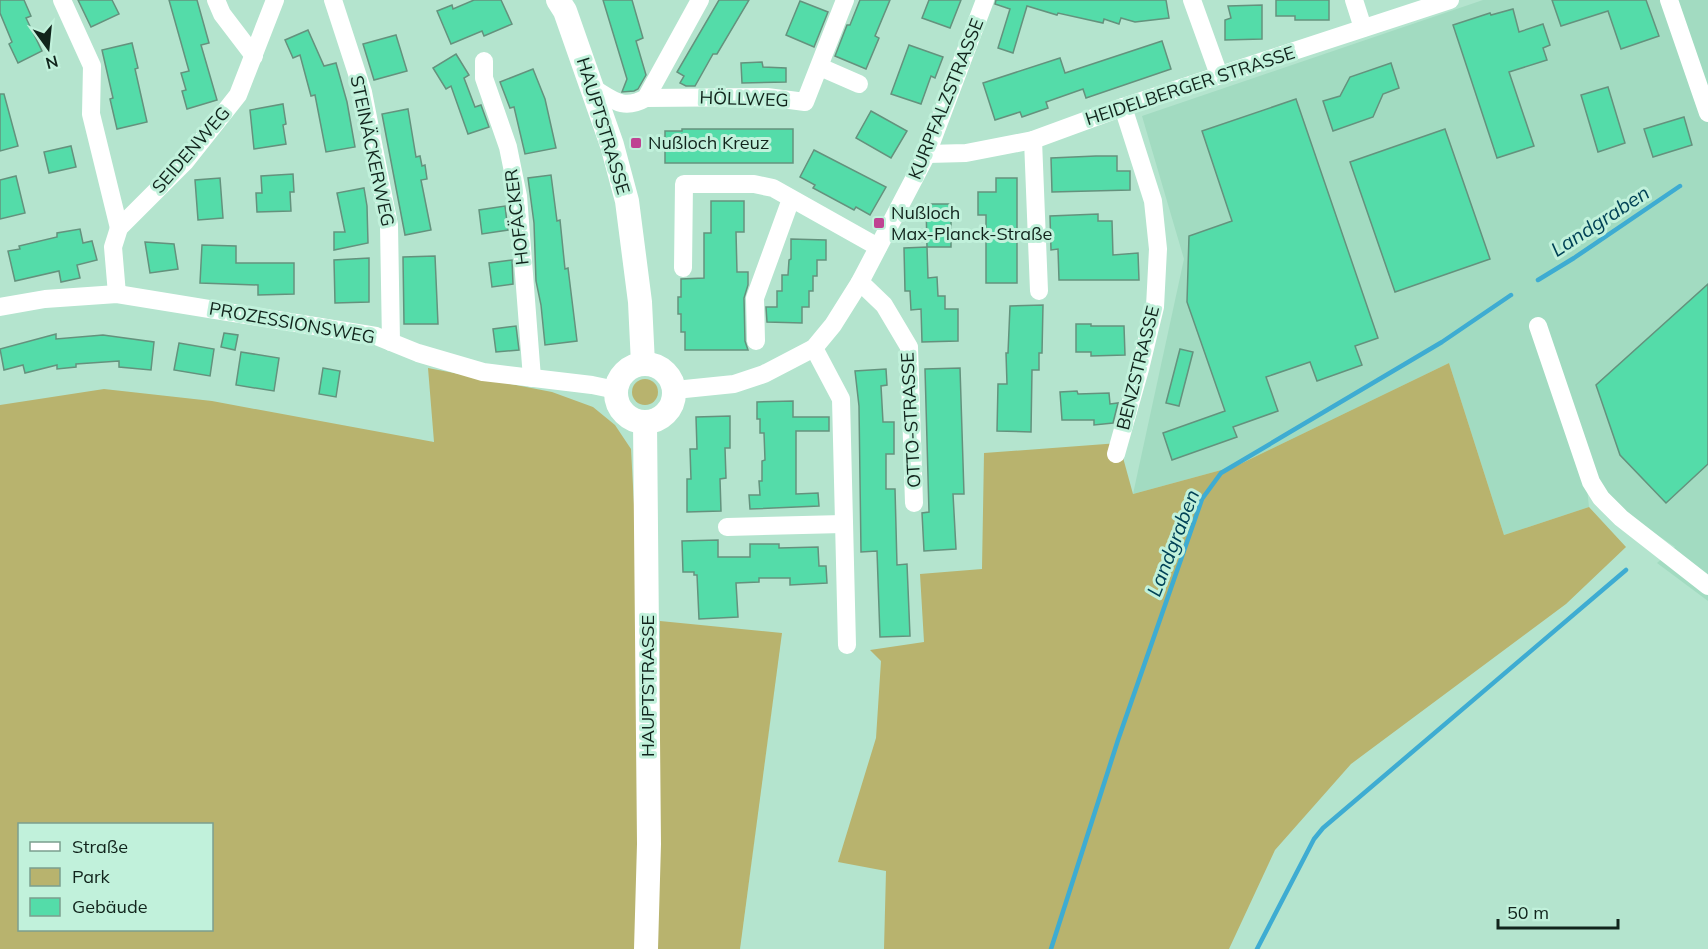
<svg xmlns="http://www.w3.org/2000/svg" width="1708" height="949" viewBox="0 0 1708 949" font-family="Mulish,sans-serif">
	<rect width="100%" height="100%" fill="#b4e4ce"/>
	<path fill="#a2dbc1" d="M1483 0H1708V601L1657 563 1675 547 1634 519 1610 496 1584 460 1589 507 1504 535 1449 363 1236 466 1133 494 1184 259 1142 116Z"/>
	<g fill="#b8b36e" fill-rule="evenodd">
		<path d="M1449 363 1504 535 1589 507 1626 547 1566 604 1351 764 1275 850 1229 949H884L886 871 838 862 876 738 881 661 870 650 924 642 920 574 982 569 984 453 1119 443 1133 494 1236 466Z"/>
		<path d="M428 368 552 392 593 407 615 425 631 449 643 672 637 949H0V405L104 389 212 401 434 442ZM20 824H212V930H20Z"/>
		<circle cx="645" cy="392" r="13"/>
		<path d="M660 621 782 633 740 949H657Z"/>
	</g>
	<g fill="none" stroke-linecap="round" stroke-linejoin="round">
		<g stroke="#3eacd2" stroke-width="4.5">
			<path d="M1538 280 1574 258 1680 186"/>
			<path d="M1051 949 1118 740 1202 499 1221 473 1442 342 1511 295"/>
			<path d="M1257 949 1314 839 1323 828 1626 570"/>
		</g>
	</g>
	<g fill="#54dca9" stroke="#64927d" stroke-width="1.5">
		<path d="M0 0H24L31 16 26 18 42 51 18 63 9 44 12 42 0 13Z"/>
		<path d="M78 0H112L119 14 91 27Z"/>
		<path d="M169 0H197L209 43 201 45 217 100 187 109 182 91 186 90 181 73 189 71Z"/>
		<path d="M474 0H501L512 24 484 36 482 31 451 44 437 11 452 5 453 9Z"/>
		<path d="M603 0H632L643 38 636 41 646 75 638 89 634 91 622 92 627 79Z"/>
		<path d="M719 0H749L717 54H713L695 86H686L680 83 684 76 677 72Z"/>
		<path d="M860 0H890L875 36 879 38 866 69 835 56 847 25H850Z"/>
		<path d="M929 0H961L950 28 922 18Z"/>
		<path d="M996 0H1166L1169 18 1135 22 1121 18 1119 24 1104 19 1103 23 1058 13 1057 15 1027 6 1013 53 998 48 1010 9 995 4Z"/>
		<path d="M1276 0H1329V20H1295V16H1276Z"/>
		<path d="M1552 0H1646L1659 36 1621 49 1608 11 1561 26Z"/>
		<path d="M800 1 828 12 814 47 786 35Z"/>
		<path d="M1262 5V39L1225 40V20L1231 18 1228 6Z"/>
		<path d="M1513 9 1519 32 1543 24 1550 45 1543 48 1547 60 1509 72 1534 146 1497 158 1453 25 1490 13 1491 15Z"/>
		<path d="M308 30 324 66 336 63 347 102 355 147 326 152 315 95 311 96 300 55 293 58 285 40Z"/>
		<path d="M396 35 407 71 374 80 363 44Z"/>
		<path d="M1162 41 1171 69 1086 98 1083 89 1046 102 1048 108 1022 117 1020 112 995 120 983 83 1060 58 1065 73Z"/>
		<path d="M132 43 138 68 135 69 147 122 117 129 110 99 113 98 102 50Z"/>
		<path d="M909 45 943 57 935 78 931 76 921 104 891 94Z"/>
		<path d="M456 54 469 75 464 78 475 107 481 105 489 127 468 134 451 86 446 89 433 68Z"/>
		<path d="M762 62 763 67 786 68V82L742 83 741 63Z"/>
		<path d="M1391 63 1399 88 1383 94 1373 117 1333 131 1323 101 1340 96 1350 77Z"/>
		<path d="M533 69 545 99 556 148 525 154 514 107 510 108 500 82Z"/>
		<path d="M1608 87 1625 143 1598 152 1581 95Z"/>
		<path d="M0 94H4L18 146 0 151Z"/>
		<path d="M1296 99 1378 338 1355 346 1362 365 1317 381 1310 362 1266 377 1278 411 1233 427 1237 437 1172 460 1163 433 1225 411 1187 302 1189 236 1232 221 1202 131Z"/>
		<path d="M283 104 286 124 283 125 286 144 254 149 250 110Z"/>
		<path d="M408 109 416 157 420 156 422 166 425 165 427 179 421 180 431 230 405 235 382 114Z"/>
		<path d="M871 111 907 131 891 158 856 138Z"/>
		<path d="M1684 117 1692 145 1653 157 1644 129Z"/>
		<path d="M682 129H793V163H665V131H682Z"/>
		<path d="M1445 129 1490 259 1395 292 1350 162Z"/>
		<path d="M71 146 76 167 49 173 44 152Z"/>
		<path d="M814 150 886 187 870 215 856 207 854 210 813 188 815 185 800 177Z"/>
		<path d="M1096 156H1117V171H1130V190L1052 192 1051 158Z"/>
		<path d="M293 174 294 192H290L291 211 257 212 256 193H262L261 176Z"/>
		<path d="M551 175 557 221 560 220 565 269 568 268 577 341 545 345 541 305 536 281 534 223 528 178Z"/>
		<path d="M16 176 25 213 0 219V180Z"/>
		<path d="M220 178 223 218 198 220 195 180Z"/>
		<path d="M996 178H1017V283H986V215H978V192H996Z"/>
		<path d="M364 188 367 206 368 243 334 250V232H345L337 193Z"/>
		<path d="M711 201H744V232H736L737 272H748V285L744 298 745 341 748 350H685V332H681V314H678V297H681V279L704 278V233H711Z"/>
		<path d="M926 204H951V247H927Z"/>
		<path d="M505 206 508 230 482 234 479 210Z"/>
		<path d="M1098 214V221H1112L1113 255 1138 253 1139 280H1059L1058 249 1051 250 1050 216Z"/>
		<path d="M80 229 83 243 92 241 97 260 77 265 80 278 61 282 59 271 15 281 8 251 20 249 19 246 57 237V233Z"/>
		<path d="M791 239 826 240V260H817V276H813V291H809V307H802V323L767 322 766 307H777V291H782V275H788L789 260 791 259Z"/>
		<path d="M145 242 174 244 178 269 150 273Z"/>
		<path d="M202 245 236 246V263H294V294L258 295V285L200 283Z"/>
		<path d="M927 247 928 278 937 277 938 296H945V309H958V341L922 342 921 309 911 310 910 291H905L904 248Z"/>
		<path d="M435 256 438 324H404L403 257Z"/>
		<path d="M369 258V302L335 303 334 260Z"/>
		<path d="M512 260 513 284 492 287 489 263Z"/>
		<path d="M1708 284V464L1666 503 1620 455 1596 385Z"/>
		<path d="M1043 305 1042 353H1039V370H1032L1031 432 997 431 998 384H1007L1006 353H1008L1010 306Z"/>
		<path d="M1076 324H1091V326H1124L1125 355 1091 356V352H1076Z"/>
		<path d="M516 326 519 350 496 352 493 329Z"/>
		<path d="M224 333 238 335 235 350 221 347Z"/>
		<path d="M56 334V339L103 335 154 342 151 370 119 367V361L76 364V367L57 369V365L25 373 23 365 4 370 0 349Z"/>
		<path d="M179 343 214 349 210 376 174 370Z"/>
		<path d="M1180 349 1193 352 1179 406 1166 403Z"/>
		<path d="M241 352 279 358 274 391 236 385Z"/>
		<path d="M323 368 340 371 336 397 319 394Z"/>
		<path d="M960 368 964 494H953L956 549 924 551 922 513 929 512 925 369Z"/>
		<path d="M886 369 887 385 881 386 883 422H894V454H886V489H895L897 565 907 564 910 636 880 637 877 551 861 552 859 406 855 371Z"/>
		<path d="M1077 391 1078 394 1109 393 1110 404 1118 403 1113 423 1094 425V420H1062L1060 392Z"/>
		<path d="M793 401V417H829V431H796V494L818 493 819 506 750 509 749 495H760L759 481H762V461L765 460 764 433H760V419H757V402Z"/>
		<path d="M730 416V448H725L726 478 720 479 721 511 687 512V479H691L690 449H697L696 417Z"/>
		<path d="M718 540V557H750V544H779V548L818 547 819 566H826L827 583 790 585V578H759V582L736 583 738 617 699 619 697 575H694V572H683L682 541Z"/>
	</g>
	<g fill="none" stroke-linecap="round" stroke-linejoin="round">
		<g stroke="#fff" stroke-width="18">
			<path d="M62 0 92 66 91 114 119 228"/>
			<path d="M216 0 222 14 254 56"/>
			<path d="M333 0 363 92 389 225 391 342"/>
			<path d="M1192 0 1219 75"/>
			<path d="M1354 0 1363 28"/>
			<path d="M1669 0 1708 113"/>
			<path d="M484 61V78L508 147 518 196 532 378"/>
			<path d="M820 67 859 84"/>
			<path d="M593 88C613 100 623 111 646 98L700 0"/>
			<path d="M646 98 767 97 805 102 845 0"/>
			<path d="M1033 140 1039 291"/>
			<path d="M927 154 966 153 1033 140 1123 107 1450 0"/>
			<path d="M683 268 684 184H754L773 188 878 247"/>
			<path d="M860 282 884 305 909 347 914 503"/>
			<path d="M117 294 113 247 119 228 185 162 238 95 275 0"/>
			<path d="M0 307 45 299 117 294 376 336 418 353 483 372 592 385 616 390"/>
			<path d="M1538 326 1591 482 1601 498 1621 518 1708 586"/>
			<path d="M756 341 755 298 791 199"/>
			<path d="M814 348 841 399 847 645"/>
			<path d="M675 390 734 384 764 374 814 348 833 325 860 282 927 154 985 0"/>
			<path d="M1116 454 1140 369 1155 307 1158 249 1153 201 1123 107"/>
			<path d="M727 527 843 524"/>
		</g>
		<g stroke="#fff" stroke-width="24">
			<path d="M558 0 565 11 612 145 627 201 640 302 643 364"/>
			<circle cx="645" cy="393" r="29"/>
			<path d="M645 422 649 844 646 949"/>
		</g>
	</g>
	<g fill="#bf4392" stroke="#c1f1db" stroke-width="2">
		<rect x="630" y="137" width="12" height="12" rx="3"/>
		<rect x="873" y="217" width="12" height="12" rx="3"/>
	</g>
	<g text-anchor="middle" stroke-width="6" stroke-linejoin="round" paint-order="stroke">
		<g font-size="18" fill="#11241c" stroke="#c1f1db">
			<text transform="translate(1190 86) rotate(-18)" y="6">HEIDELBERGER STRASSE</text>
			<text transform="translate(744 99) rotate(2)" y="6">HÖLLWEG</text>
			<text transform="translate(946 99) rotate(-68)" y="6">KURPFALZSTRASSE</text>
			<text transform="translate(603 126) rotate(73)" y="6">HAUPTSTRASSE</text>
			<text transform="translate(191 150) rotate(-49)" y="6">SEIDENWEG</text>
			<text transform="translate(372 151) rotate(78)" y="6">STEINÄCKERWEG</text>
			<text transform="translate(517 217) rotate(-97)" y="6">HOFÄCKER</text>
			<text transform="translate(292 323) rotate(10)" y="6">PROZESSIONSWEG</text>
			<text transform="translate(1138 368) rotate(-76)" y="6">BENZSTRASSE</text>
			<text transform="translate(911 420) rotate(-93)" y="6">OTTO-STRASSE</text>
			<text transform="translate(648 686) rotate(-90)" y="6">HAUPTSTRASSE</text>
		</g>
		<g font-size="18" fill="#11241c" stroke="#c1f1db" text-anchor="start">
			<text x="648" y="149">Nußloch Kreuz</text>
			<text x="891" y="219">Nußloch<tspan x="891" dy="21">Max-Planck-Straße</tspan></text>
		</g>
		<g font-size="20" font-style="italic" fill="#004256" stroke="#c1f1db">
			<text transform="translate(1600 221) rotate(-33)" y="7">Landgraben</text>
			<text transform="translate(1173 543) rotate(-69)" y="7">Landgraben</text>
		</g>
	</g>
	<rect x="18" y="823" width="195" height="108" fill="#c1f1db" stroke="#7b9f8f" stroke-width="1.5"/>
	<rect x="30" y="842" width="30" height="9" fill="#ffffff" stroke="#7b9f8f" stroke-width="1.5"/>
	<text x="72" y="853" font-size="18" fill="#11241c">Straße</text>
	<rect x="30" y="868" width="30" height="18" fill="#b8b36e" stroke="#7b9f8f" stroke-width="1.5"/>
	<text x="72" y="883" font-size="18" fill="#11241c">Park</text>
	<rect x="30" y="898" width="30" height="18" fill="#54dca9" stroke="#7b9f8f" stroke-width="1.5"/>
	<text x="72" y="913" font-size="18" fill="#11241c">Gebäude</text>
	<g transform="translate(48 48) rotate(165)" stroke="#c1f1db" stroke-width="4.5" paint-order="stroke">
	<path d="M0-4.5L10 22L0 15L-10 22Z" fill="#11241c"/>
	<text y="-9" font-size="16" font-weight="bold" text-anchor="middle" fill="#11241c">N</text>
	</g>
	<path d="M1498 919v9h120v-9" fill="none" stroke="#11241c" stroke-width="3"/>
	<text x="1507" y="919" font-size="18" fill="#11241c" stroke="#c1f1db" stroke-width="4.5" paint-order="stroke">50 m</text>
</svg>
